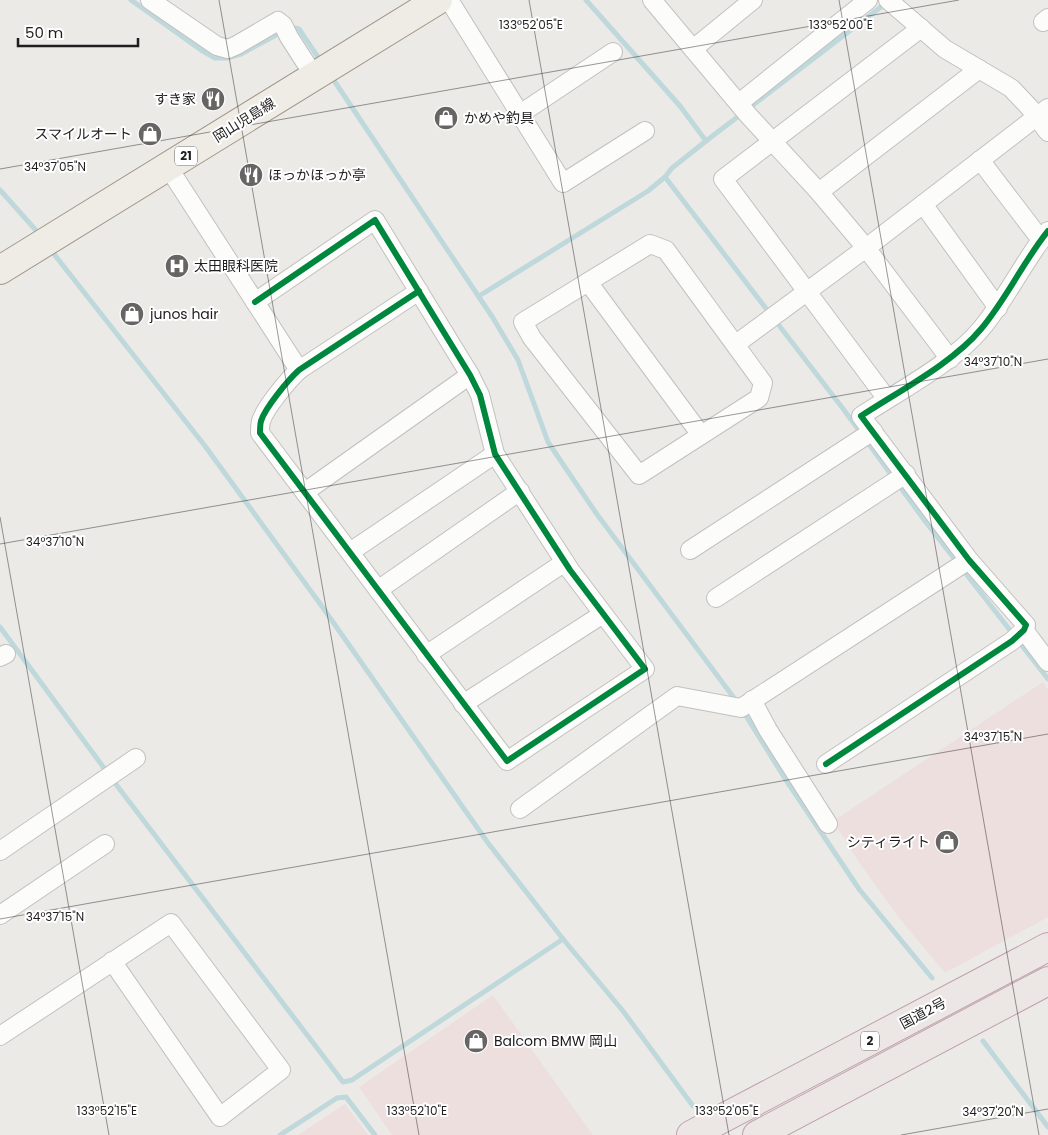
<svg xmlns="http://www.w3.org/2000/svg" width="1048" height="1135" viewBox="0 0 1048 1135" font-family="Poppins,'Noto Sans JP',sans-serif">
	<rect width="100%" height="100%" fill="#eceae7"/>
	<g fill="#eddfde">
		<path d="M1043 682 1048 690V917L945 973 900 919 860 864 833 821Z"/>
		<path d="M493 995 593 1135H392L359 1087Z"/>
		<path d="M345 1104 368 1135H298Z"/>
	</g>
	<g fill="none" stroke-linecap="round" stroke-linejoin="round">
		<g stroke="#bed8db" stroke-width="5">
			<path d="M131 0 201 50 215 58H227L241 54 276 35 295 28 299 29 322 63"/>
			<path d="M586 0 680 106 706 141"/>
			<path d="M331 76 493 318 518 360 548 442 596 513 737 702"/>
			<path d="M665 177 844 410 925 521 1048 679"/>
			<path d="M0 190 41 236"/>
			<path d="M50 249 205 446 321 605 488 843 563 939 623 1011 693 1106"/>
			<path d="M479 296 648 191 665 177 672 168 706 141 886 3"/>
			<path d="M0 627 118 787 343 1082 352 1080 563 939"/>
			<path d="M743 711 784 777 859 889 932 978"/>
			<path d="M983 1041 1048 1127"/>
			<path d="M280 1135 337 1098 346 1097 375 1135"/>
		</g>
		<g stroke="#c2c1bf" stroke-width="20">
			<g id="minor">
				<path d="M150 0 217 46 228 49 237 45 278 21 283 25 289 37 314 76"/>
				<path d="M449 0 563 183 645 131"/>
				<path d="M652 0 749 116 819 192 866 248 950 359"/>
				<path d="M888 0 945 49 1011 88 1030 108 1048 132"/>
				<path d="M1043 22 1048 18"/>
				<path d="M693 49 753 0"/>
				<path d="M739 103 868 0"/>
				<path d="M520 114 613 52"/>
				<path d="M980 160 1041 240"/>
				<path d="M168 167 299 370"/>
				<path d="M819 192 979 69"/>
				<path d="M923 204 998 308"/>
				<path d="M650 244 666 250 763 383 759 398 639 475 532 338 523 322Z"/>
				<path d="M588 282 701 435"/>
				<path d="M255 302 375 220 470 375 480 395 495 454 570 570 645 669 507 761 260 433C260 429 260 425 261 421 265 408 288 380 299 370L419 291"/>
				<path d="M736 344 866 248 1048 108"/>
				<path d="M887 399 723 179 921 28"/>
				<path d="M305 492 470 375"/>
				<path d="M690 550 873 431"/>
				<path d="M350 552 495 454"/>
				<path d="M378 590 520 491"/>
				<path d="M716 598 906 474"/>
				<path d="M1024 630 1048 662"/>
				<path d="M426 655 565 562"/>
				<path d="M0 657 6 654"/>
				<path d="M752 700 768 730 828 824"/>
				<path d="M463 704 603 614"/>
				<path d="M826 764 1012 641 1024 630 1026 625 969 560 861 416C899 391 953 363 981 329 1007 298 1023 262 1048 231"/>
				<path d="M520 809 677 696 741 708 969 560"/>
				<path d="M0 851 136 758"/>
				<path d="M0 915 105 844"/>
				<path d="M0 1036 171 923 281 1070 220 1117 112 961"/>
			</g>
		</g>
		<g stroke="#a09586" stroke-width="30">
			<path id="primary" d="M0 270 438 0"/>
		</g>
		<g stroke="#bea1ac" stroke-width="30">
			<g id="trunk">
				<path d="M691 1135 1048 947"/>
				<path d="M757 1135 1048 981"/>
			</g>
		</g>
		<use href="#minor" stroke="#fcfcfb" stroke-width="18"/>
		<use href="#primary" stroke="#efebe5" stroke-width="28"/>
		<use href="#trunk" stroke="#ece6e4" stroke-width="28"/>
		<g stroke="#fff" stroke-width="9">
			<g id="cycleway">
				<path d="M255 302 375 220 470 375 480 395 495 454 570 570 645 669 507 761 260 433C260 429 260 425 261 421 265 408 288 380 299 370L419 291"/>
				<path d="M826 764 1012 641 1024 630 1026 625 969 560 861 416C899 391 953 363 981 329 1007 298 1023 262 1048 231"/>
			</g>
		</g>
		<use href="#cycleway" stroke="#00873e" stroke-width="6"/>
	</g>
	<path fill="none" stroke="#1e1e1e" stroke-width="1" stroke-opacity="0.45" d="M219 0 419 1135M529 0 729 1135M839 0 1039 1135M0 169 959 0M0 517 109 1135M0 544 1048 359M0 919 1048 734M901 1135 1048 1109"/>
	<defs>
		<g id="restaurant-disc" transform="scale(1.25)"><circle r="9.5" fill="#666564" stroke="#fff"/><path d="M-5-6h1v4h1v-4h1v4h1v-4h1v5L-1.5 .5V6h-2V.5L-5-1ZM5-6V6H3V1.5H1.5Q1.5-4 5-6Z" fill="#fff"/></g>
		<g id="shop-disc" transform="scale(1.25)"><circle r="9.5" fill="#666564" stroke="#fff"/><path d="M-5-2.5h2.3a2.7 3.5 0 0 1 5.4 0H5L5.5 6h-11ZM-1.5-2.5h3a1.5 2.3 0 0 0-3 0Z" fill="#fff"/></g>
		<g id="hospital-disc" transform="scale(1.25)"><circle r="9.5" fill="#666564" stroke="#fff"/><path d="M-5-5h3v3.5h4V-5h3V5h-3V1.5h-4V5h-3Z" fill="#fff"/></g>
	</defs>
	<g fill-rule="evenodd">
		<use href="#restaurant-disc" x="213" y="99"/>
		<use href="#shop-disc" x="446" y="118"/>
		<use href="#shop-disc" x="150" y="134"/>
		<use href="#restaurant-disc" x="251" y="175"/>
		<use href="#hospital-disc" x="177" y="266"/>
		<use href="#shop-disc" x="132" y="314"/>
		<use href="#shop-disc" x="947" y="842"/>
		<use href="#shop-disc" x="476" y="1041"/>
	</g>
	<g text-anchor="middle" stroke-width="4" stroke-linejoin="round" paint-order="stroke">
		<g fill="#fff" stroke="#626262" stroke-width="1">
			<rect x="175" y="146.5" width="22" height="19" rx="4"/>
			<rect x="861" y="1031.5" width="18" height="19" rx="4"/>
		</g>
		<g font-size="12" font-weight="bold" fill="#1e1e1e">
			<text x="186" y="160">21</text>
			<text x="870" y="1045">2</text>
		</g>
		<g font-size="14" fill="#1e1e1e" stroke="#fff" text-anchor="start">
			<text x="196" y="104" text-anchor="end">すき家</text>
			<text x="464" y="123">かめや釣具</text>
			<text x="132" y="139" text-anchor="end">スマイルオート</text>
			<text x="268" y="180">ほっかほっか亭</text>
			<text x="194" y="271">太田眼科医院</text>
			<text x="150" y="319">junos hair</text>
			<text x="930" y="847" text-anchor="end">シティライト</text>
			<text x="494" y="1046">Balcom BMW 岡山</text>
		</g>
		<g font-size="14" fill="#1e1e1e" stroke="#fff">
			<text transform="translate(244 120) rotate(-32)" y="5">岡山児島線</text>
			<text transform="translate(923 1013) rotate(-28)" y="5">国道2号</text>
		</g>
	</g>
	<g font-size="12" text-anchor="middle" fill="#1e1e1e" stroke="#fff" stroke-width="4" stroke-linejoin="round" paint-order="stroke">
		<text x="531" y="29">133°52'05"E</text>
		<text x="841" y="29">133°52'00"E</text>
		<text x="55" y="171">34°37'05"N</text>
		<text x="993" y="366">34°37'10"N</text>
		<text x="55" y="546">34°37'10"N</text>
		<text x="993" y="741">34°37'15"N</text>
		<text x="55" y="921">34°37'15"N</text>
		<text x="107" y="1115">133°52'15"E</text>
		<text x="417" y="1115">133°52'10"E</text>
		<text x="727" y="1115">133°52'05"E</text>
		<text x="993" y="1116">34°37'20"N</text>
	</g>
	<path d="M18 38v8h120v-8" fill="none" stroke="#1e1e1e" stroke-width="2.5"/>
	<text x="25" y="38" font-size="15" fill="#1e1e1e" stroke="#ffffff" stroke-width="4" paint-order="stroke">50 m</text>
</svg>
